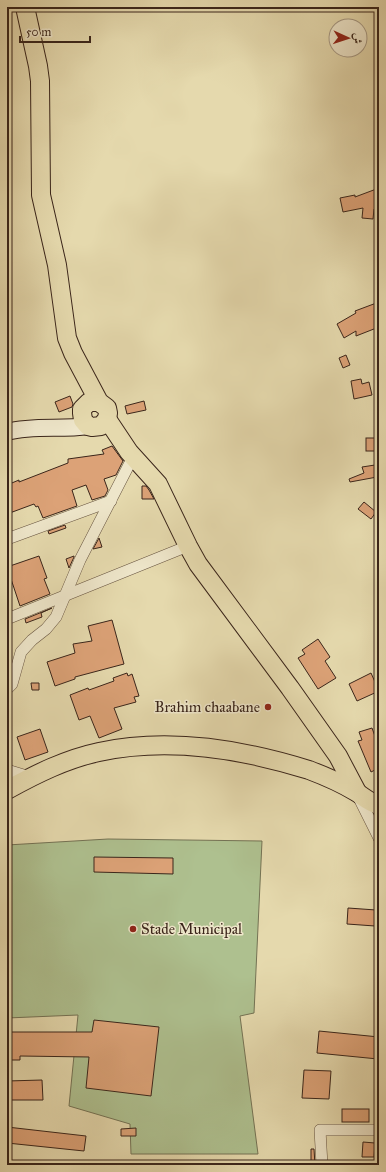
<svg xmlns="http://www.w3.org/2000/svg" width="386" height="1172" viewBox="0 0 386 1172" font-family="'IM FELL Great Primer',Amiri,serif">
	<rect width="100%" height="100%" fill="#e5d9ad"/>
	<filter id="stains"><feTurbulence type="fractalNoise" baseFrequency=".005" numOctaves="4"/><feColorMatrix values="0 0 0 0 .2 0 0 0 0 .09 0 0 0 0 .02 0 0 0 .5 -.17"/></filter>
	<radialGradient id="worn" r=".72"><stop offset=".6" stop-color="#630" stop-opacity="0"/><stop offset="1" stop-color="#630" stop-opacity=".3"/></radialGradient>
	<path fill="#aec08f" stroke="#747254" d="M108 839 262 841 254 1013 240 1016 258 1154H131L130 1124 69 1106 78 1015 7 1018V845Z"/>
	<g fill="#dca277" stroke="#3a251a">
		<path d="M379 188V205L374 209 373 219 362 218 363 208 343 212 340 198 355 195V197Z"/>
		<path d="M379 302V327L356 336V331L344 338 337 324 356 313 355 311Z"/>
		<path d="M346 355 350 365 343 368 339 358Z"/>
		<path d="M361 379 362 384 369 382 372 395 354 399 351 381Z"/>
		<path d="M70 396 73 404 72 407 59 412 55 402Z"/>
		<path d="M144 401 146 410 127 414 125 406Z"/>
		<rect x="366" y="438" width="11" height="13"/>
		<path d="M112 446 123 461 116 475 104 479 108 490 105 496 92 500 86 485 72 490 77 506 43 518 38 506 36 507 34 504 7 514V485L19 480V482L68 463V459L104 454 102 450Z"/>
		<path d="M375 465 377 477 350 482 349 479 364 473 362 467Z"/>
		<path d="M142 486H146L149 490 154 499H142Z"/>
		<path d="M364 502 376 512 371 519 358 509Z"/>
		<path d="M65 525 66 528 49 534 48 531Z"/>
		<path d="M99 538 102 547 93 549Z"/>
		<path d="M39 556 47 578 44 579 50 594 20 606 7 567Z"/>
		<path d="M74 556V557L69 568 66 559Z"/>
		<path d="M52 608 41 613 42 617 26 623 25 619Z"/>
		<path d="M112 620 124 664 75 677V679L55 686 47 662 75 653 73 644 92 641 88 626Z"/>
		<path d="M318 639 330 657 325 661 336 678 318 689 298 658 305 654 302 650Z"/>
		<path d="M127 673 128 676 132 674 139 696 134 697 136 702 114 708 122 729 99 738 90 716 79 720 70 695 88 688 89 690 114 681 113 678Z"/>
		<path d="M371 673 379 691 357 701 349 684Z"/>
		<path d="M31 683H39V690H32Z"/>
		<path d="M372 728 376 739 379 738V768L371 772 358 741 362 740 359 732Z"/>
		<path d="M40 729 48 752 25 760 17 737Z"/>
		<path d="M94 857 173 858V874L94 872Z"/>
		<path d="M348 908 376 910 375 926 347 924Z"/>
		<path d="M94 1020 159 1027 151 1096 86 1088 89 1057 20 1056V1060H7V1032H92Z"/>
		<path d="M319 1031 379 1037 378 1059 317 1053Z"/>
		<path d="M304 1070 331 1071 329 1099 302 1098Z"/>
		<path d="M42 1080 43 1100H7V1081Z"/>
		<rect x="342" y="1109" width="27" height="13"/>
		<path d="M7 1127 86 1136 84 1151 7 1143Z"/>
		<path d="M136 1128V1136H121V1129Z"/>
		<path d="M363 1142 375 1143 374 1157H362Z"/>
		<path d="M311 1149H314L315 1165H311Z"/>
	</g>
	<g fill="none" stroke-linecap="round" stroke-linejoin="round">
		<g stroke="#65523f" stroke-width="12">
			<g id="street">
				<path d="M7 539 111 501"/>
				<path d="M7 619 188 546"/>
				<path d="M7 689 12 684 21 652 32 640 46 629 56 617 80 560 133 457"/>
				<path d="M7 770 30 777"/>
				<path d="M358 796 379 838"/>
				<path d="M322 1165 320 1130H379"/>
			</g>
		</g>
		<g stroke="#3a251a" stroke-width="18">
			<path id="secondary" d="M7 432C34 425 61 430 88 426"/>
		</g>
		<g stroke="#3a251a" stroke-width="20">
			<g id="primary">
				<path d="M25 7 38 66 40 81 41 195 57 265 67 338 73 353 99 402 107 408 108 413 107 419 101 426 92 427 88 426 83 420 82 413V409L89 402H99"/>
				<path d="M107 419 129 452 158 484 188 546 198 564 290 688 338 756 357 792"/>
				<path d="M7 790C36 774 66 759 99 752 168 737 242 749 309 770 325 776 341 783 356 792 364 797 370 803 379 805"/>
			</g>
		</g>
		<use href="#street" stroke="#eee6ca" stroke-width="11"/>
		<use href="#secondary" stroke="#eee6ca" stroke-width="16"/>
		<use href="#primary" stroke="#e5d9ad" stroke-width="18"/>
	</g>
	<g fill="#8f2418" stroke="#eee6ca" stroke-width="1.5">
		<circle cx="268" cy="707" r="4"/>
		<circle cx="133" cy="929" r="4"/>
	</g>
	<g text-anchor="middle" stroke-width="3" stroke-linejoin="round" paint-order="stroke">
		<g font-size="15" fill="#3a251a" stroke="#eee6ca" text-anchor="end">
			<text x="260" y="712">Brahim chaabane</text>
			<text x="141" y="934" text-anchor="start">Stade Municipal</text>
		</g>
	</g>
	<rect width="386" height="1172" fill="none" stroke="#e5d9ad" stroke-width="24"/>
	<rect x="8" y="8" width="370" height="1156" fill="none" stroke="#3a251a" stroke-width="2"/>
	<rect x="12" y="12" width="362" height="1148" fill="none" stroke="#3a251a"/>
	<g transform="translate(348 38) rotate(93)"><circle r="19" fill="#eee6ca" stroke="#a69984"/>
	<path d="M0-3L7 15L0 10L-7 15Z" fill="#8f2418"/>
	<text y="-6" font-size="11" font-weight="bold" text-anchor="middle" fill="#3a251a">ش</text>
	</g>
	<path d="M20 36v6h70v-6" fill="none" stroke="#3a251a" stroke-width="2"/>
	<text x="26" y="36" font-size="12" fill="#3a251a" stroke="#eee6ca" stroke-width="3" paint-order="stroke">50 m</text>
	<rect width="100%" height="100%" filter="url(#stains)"/>
	<rect width="100%" height="100%" fill="url(#worn)"/>
</svg>
